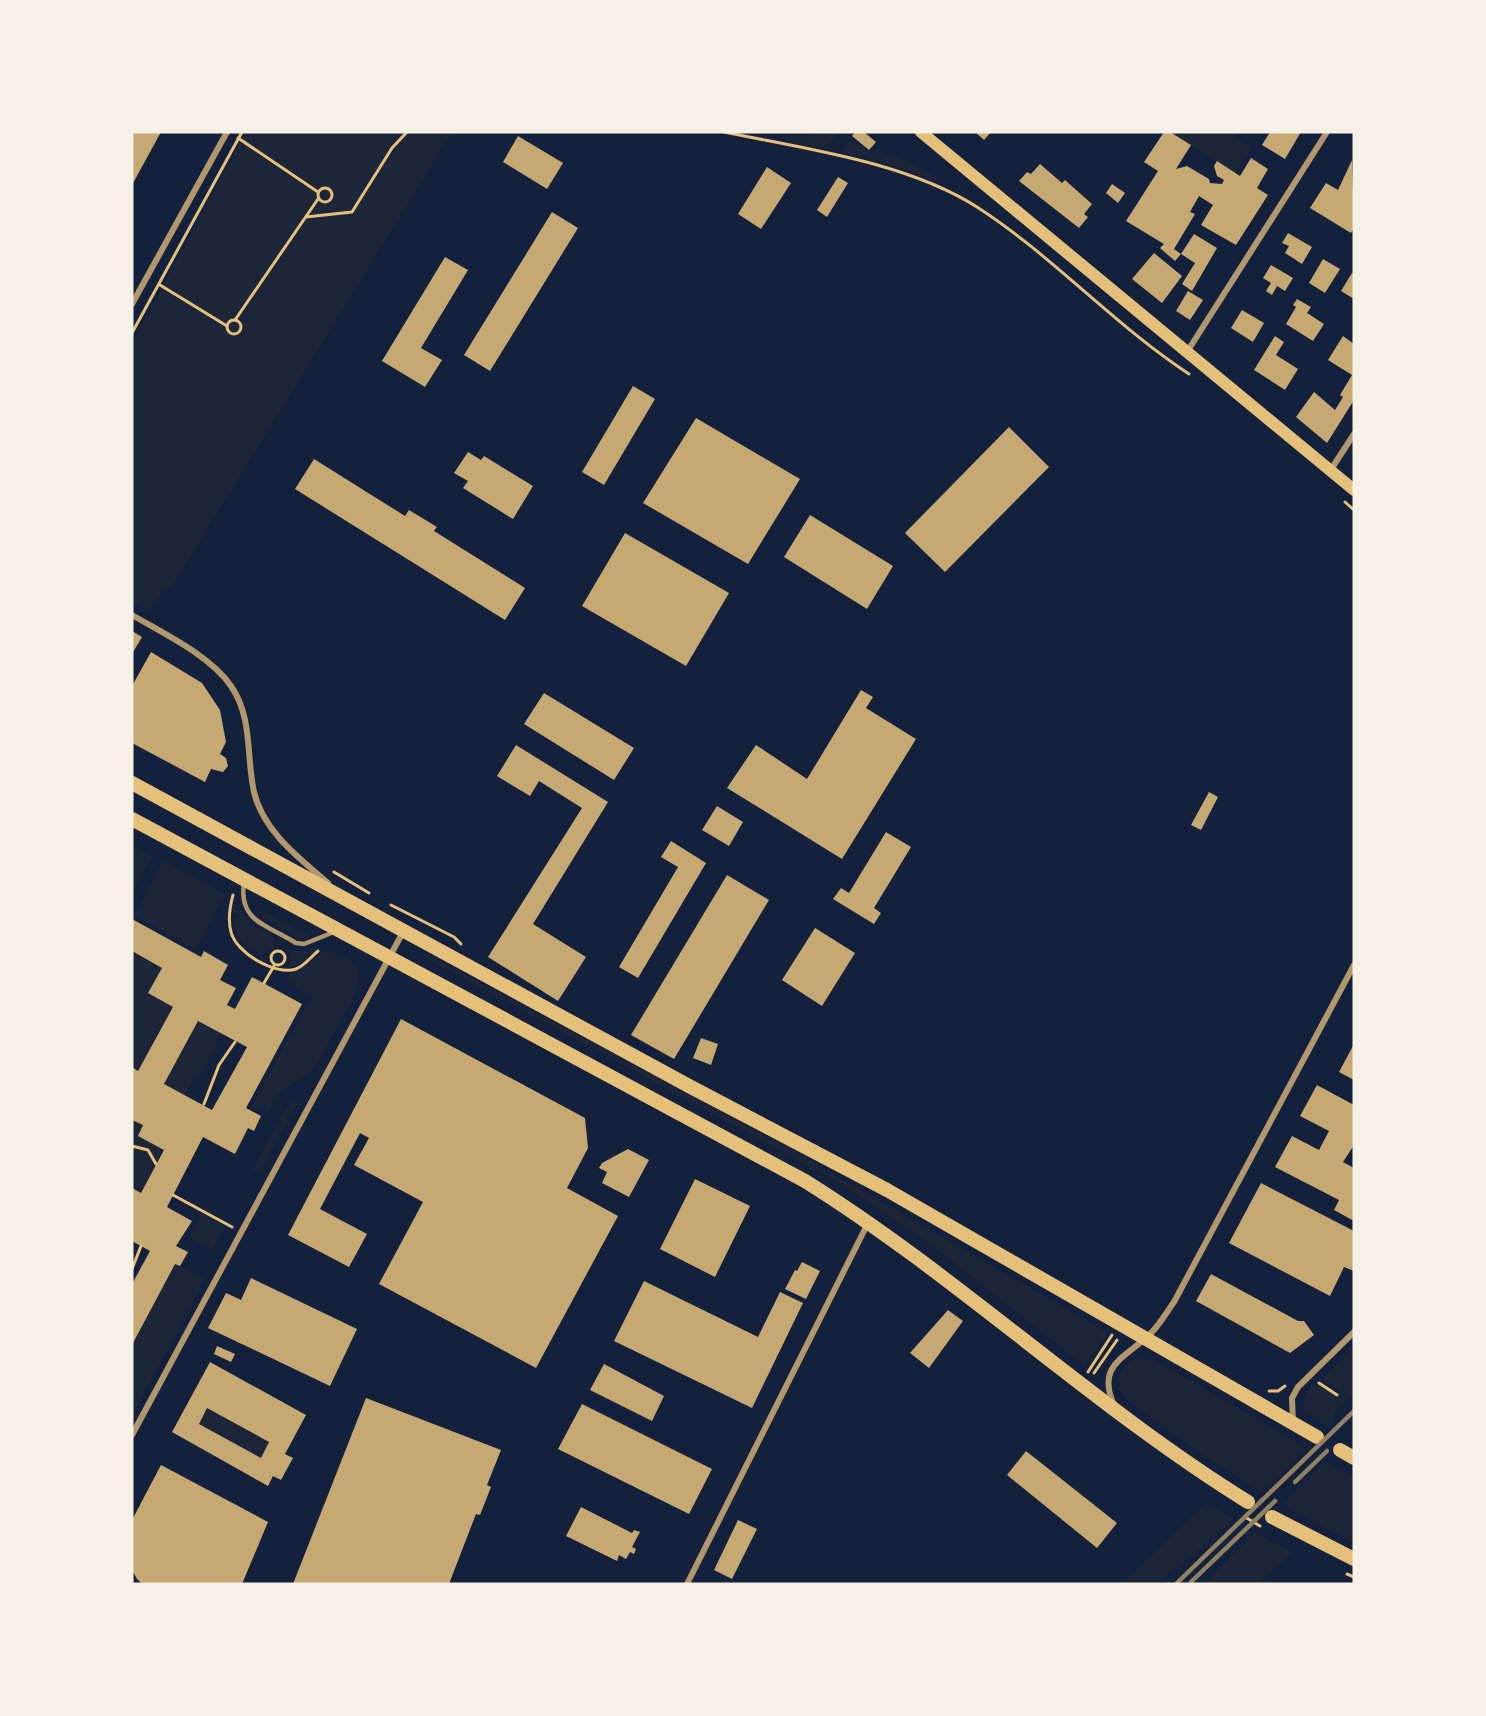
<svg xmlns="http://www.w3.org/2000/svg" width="1486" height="1716" viewBox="0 0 1486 1716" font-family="'Source Sans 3',sans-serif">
	<rect width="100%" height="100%" fill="#14213d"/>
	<g fill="#1d2539">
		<path d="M246 132H452L169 591 164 588 150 612 132 601V343Z"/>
		<path d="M811 132H838L826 148 781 140 782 135 806 139Z"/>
		<path d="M1170 132H1238L1235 138 1251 148 1235 173Z"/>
		<path d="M851 139 873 156 878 151 890 157 893 154 935 176 937 181 874 159 842 152Z"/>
		<path d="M132 846 152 856 132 893Z"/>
		<path d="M163 861 225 894 196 949 134 916Z"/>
		<path d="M235 903 252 925 272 934 276 947 261 954 246 949 234 927V920L239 916 232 910Z"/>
		<path d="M258 909 308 935V936L300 939 264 918 255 910Z"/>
		<path d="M316 946 317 948 304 961 293 967 288 966 292 951H306Z"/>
		<path d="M132 951 162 968 149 993 173 1007 138 1071 132 1067Z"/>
		<path d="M325 951 348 959 356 966 359 974 356 993 312 1072 280 1091 267 1113 252 1106 311 998 291 983 288 976Z"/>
		<path d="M423 952 794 1151 1108 1333 1084 1365 933 1246 838 1182 421 955Z"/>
		<path d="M198 1021 221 1033 204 1070 194 1078 185 1096 164 1084Z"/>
		<path d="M302 1095 259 1175 252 1171 289 1102Z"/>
		<path d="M132 1120 143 1125 138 1136 164 1150 141 1193 132 1188Z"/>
		<path d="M202 1213 225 1226 212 1250 191 1238Z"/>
		<path d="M175 1264 205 1279 132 1416V1345Z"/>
		<path d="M1354 1347V1391L1334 1413 1333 1423 1329 1427C1307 1414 1293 1408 1314 1383L1337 1396 1339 1389 1324 1379 1326 1375Z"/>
		<path d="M1135 1358 1154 1360 1292 1439 1304 1450 1262 1493 1194 1449 1127 1400C1114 1386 1118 1367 1135 1358Z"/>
		<path d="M207 1408 269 1442 261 1458 199 1424Z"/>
		<path d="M1325 1462 1354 1476V1543L1293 1511 1284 1503Z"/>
		<path d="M1206 1503 1234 1519 1177 1568 1174 1567 1159 1584H1122Z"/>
		<path d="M1254 1533 1293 1552 1258 1584H1204Z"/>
	</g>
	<g fill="#c6a872" fill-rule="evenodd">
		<path d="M132 132H161L132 185Z"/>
		<path d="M855 132H864L876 142 869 150 852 136Z"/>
		<path d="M975 132H991L984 140Z"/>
		<path d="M1164 132H1170L1191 145 1176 169 1187 166 1209 179 1210 183 1222 184 1224 180 1217 176 1214 166 1217 161 1240 176 1251 158 1268 169 1257 188 1268 195 1236 245 1201 225 1213 205 1199 196 1190 212 1195 214 1174 249 1181 254 1175 261 1160 248 1164 244 1126 221 1158 171 1144 162Z"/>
		<path d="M1270 132H1301L1285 159 1262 145Z"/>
		<path d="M518 136 563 163 547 189 503 162Z"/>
		<path d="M1352 160 1354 228 1351 233 1310 208 1326 183 1338 190Z"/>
		<path d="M1040 164 1062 183 1065 180 1092 204 1084 214 1088 217 1079 228 1019 181 1027 172 1031 174Z"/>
		<path d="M767 167 791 183 761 229 738 214Z"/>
		<path d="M838 177 848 183 827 217 817 210Z"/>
		<path d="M1112 184 1125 193 1118 203 1106 193Z"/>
		<path d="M552 212 578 228 490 371 464 355Z"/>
		<path d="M1288 233 1312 247 1302 264 1285 253 1289 246 1282 243Z"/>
		<path d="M1194 234 1217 248 1192 291 1182 284 1195 263 1181 254Z"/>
		<path d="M1154 253 1182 276 1162 303 1132 279Z"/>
		<path d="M445 257 468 270 421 348 442 360 425 387 382 361Z"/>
		<path d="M1323 259 1340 269 1325 293 1309 283Z"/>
		<path d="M1271 265 1293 278 1285 291 1277 286 1272 295 1266 291 1271 283 1263 278Z"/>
		<path d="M1352 273 1354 275V299L1341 291Z"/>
		<path d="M1188 291 1203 300 1190 320 1176 311Z"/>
		<path d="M1297 299 1311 307 1307 313 1324 324 1313 341 1286 324 1296 307 1293 305Z"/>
		<path d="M1242 310 1264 323 1253 342 1231 328Z"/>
		<path d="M1275 336 1284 342 1276 355 1298 369 1285 390 1254 370Z"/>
		<path d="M1343 336 1354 344V400L1327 443 1296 417 1314 392 1335 410 1343 397 1340 395 1352 375 1328 360Z"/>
		<path d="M633 386 655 399 604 485 582 472Z"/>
		<path d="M696 418 800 479 748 564 643 503Z"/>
		<path d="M1009 427 1049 467 945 572 905 533Z"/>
		<path d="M468 452 481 460 484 456 533 486 513 519 463 488 468 481 454 473Z"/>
		<path d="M314 459 405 516 409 510 437 527 434 531 525 588 505 620 295 489Z"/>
		<path d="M810 515 893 566 867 609 784 557Z"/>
		<path d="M625 533 729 593 686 666 582 606Z"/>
		<path d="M132 631 142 637 132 654Z"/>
		<path d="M151 652 202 683 220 710 226 742 220 754 226 758 228 766 223 772 211 769 205 782 132 743V686Z"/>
		<path d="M861 690 873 697 866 708 916 739 842 859 727 788 756 745 807 779Z"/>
		<path d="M544 693 634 748 614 780 524 724Z"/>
		<path d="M516 745 608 802 533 924 586 957 558 1001 488 957 582 808 539 781 530 796 497 776Z"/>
		<path d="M1209 792 1218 797 1201 830 1191 825Z"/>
		<path d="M717 806 743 822 729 846 702 830Z"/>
		<path d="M886 832 911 847 874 908 881 913 874 924 833 899 841 888 849 893Z"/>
		<path d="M671 841 706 863 638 978 619 967 678 867 661 857Z"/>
		<path d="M727 875 769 900 674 1059 631 1035Z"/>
		<path d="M132 919 201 957 204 951 228 965 220 980 236 988 227 1005 235 1009 252 977 302 1004 246 1108 261 1116 254 1131 248 1128 235 1154 203 1137 167 1207 192 1221 176 1246 188 1252 180 1266 175 1264 132 1345V1284L150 1251 132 1241V1188L141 1193 164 1150 138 1136 143 1125 132 1120V1067L138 1071 173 1007 148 993 162 968 132 951ZM198 1021 247 1047 212 1110 164 1084Z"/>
		<path d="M815 928 855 953 822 1006 782 980Z"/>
		<path d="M401 1019 585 1118 588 1148 567 1188 618 1216 536 1368 379 1284 423 1202 354 1165 369 1138 360 1133 320 1209 367 1234 349 1267 288 1235Z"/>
		<path d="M701 1038 718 1044 711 1065 693 1058Z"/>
		<path d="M1354 1044V1080L1339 1072Z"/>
		<path d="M1317 1085 1354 1105V1145L1343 1162 1354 1168V1221L1334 1210 1339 1200 1275 1167 1292 1136 1319 1150 1329 1131 1300 1116Z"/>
		<path d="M628 1149 649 1160 629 1197 602 1183 607 1172 599 1168 602 1163Z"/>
		<path d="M695 1179 750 1206 715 1277 660 1249Z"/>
		<path d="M1261 1183 1354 1231V1271L1344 1267 1330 1296 1229 1243Z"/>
		<path d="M802 1262 820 1271 806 1299 785 1289 795 1270 797 1271Z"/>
		<path d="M1211 1274 1298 1321H1304L1314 1335 1290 1353 1196 1301Z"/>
		<path d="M251 1278 357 1329 330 1386 208 1328 226 1293 241 1300Z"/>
		<path d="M644 1281 758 1337 780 1292 803 1303 752 1408 614 1341Z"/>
		<path d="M948 1310 963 1321 929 1368 910 1353Z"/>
		<path d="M217 1346 235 1354 231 1362 214 1354Z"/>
		<path d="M210 1362 306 1415 285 1454 293 1458 281 1480 273 1476 268 1486 172 1432ZM207 1408 269 1442 261 1458 199 1424Z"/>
		<path d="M604 1364 664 1396 652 1421 590 1390Z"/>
		<path d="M366 1398 501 1450 487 1485 491 1487 480 1515 476 1514 449 1584H293Z"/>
		<path d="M582 1404 712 1469 689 1514 558 1449Z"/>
		<path d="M1026 1451 1117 1523 1097 1548 1007 1475Z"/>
		<path d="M161 1465 268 1522 242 1584H142L137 1579 132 1570V1520Z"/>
		<path d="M581 1507 632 1533 634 1530 640 1532 632 1547 636 1549 634 1554 630 1552 626 1559 619 1555 617 1561 566 1536Z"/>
		<path d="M738 1520 757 1529 732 1579 714 1570Z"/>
	</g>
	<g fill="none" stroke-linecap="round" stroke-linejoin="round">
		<g stroke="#e5c07b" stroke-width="3">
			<path d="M724 132C806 149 906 162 977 207 1053 256 1114 325 1189 374"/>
			<path d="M238 138 318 192"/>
			<circle cx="325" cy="195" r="7"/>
			<path d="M306 217 352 212 392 148 407 132"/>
			<path d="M160 285 227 326"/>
			<circle cx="234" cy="327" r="7"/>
			<path d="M235 320 318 199"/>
			<path d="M132 333 242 132"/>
			<path d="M1345 502 1354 510"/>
			<path d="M334 872 369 893"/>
			<path d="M233 895C230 906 228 921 231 932 236 953 276 976 296 969 304 966 311 957 318 951"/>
			<path d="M391 905 454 937 461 944"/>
			<circle cx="278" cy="958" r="7"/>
			<path d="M264 983 274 966"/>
			<path d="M204 1104 219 1065 235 1042"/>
			<path d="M132 1146 148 1150 156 1164"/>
			<path d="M173 1195 232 1227"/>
			<path d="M132 1269 141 1246"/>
			<path d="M1088 1372 1112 1335"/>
			<path d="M1094 1373 1117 1340"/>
			<path d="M1319 1383 1337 1395"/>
			<path d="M1269 1391H1278L1285 1386"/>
			<path d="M1245 1517 1260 1526"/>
			<path d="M1347 1574 1354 1577"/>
		</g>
		<path stroke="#b1986c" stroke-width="4.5" d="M244 883C238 922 268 925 296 943L304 944 334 932"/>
		<g stroke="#b1986c" stroke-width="6">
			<path d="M132 304 227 132"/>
			<path d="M1187 352 1327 132"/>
			<path d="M1330 471 1354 434"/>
			<path d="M132 615C163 633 211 656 231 686 253 718 246 756 254 792 263 831 299 858 328 883"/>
			<path d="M1114 1405C1096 1365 1125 1358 1149 1335 1159 1326 1166 1313 1174 1302L1354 965"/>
			<path d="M1293 1423 1292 1398 1298 1387 1354 1332"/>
			<path d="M132 1435 403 932"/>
			<path d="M687 1584 868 1223"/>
		</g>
		<path stroke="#e5c07b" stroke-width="12" d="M921 132 1354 490"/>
		<g stroke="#e5c07b" stroke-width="14">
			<path d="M132 783 689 1086 887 1190 1317 1437"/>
			<path d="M132 819 805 1181C960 1278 1093 1406 1248 1502"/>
			<path d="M1340 1450 1354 1458"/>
			<path d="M1272 1517 1354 1559"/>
		</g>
		<g stroke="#918062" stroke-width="4.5">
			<path d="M1295 1482 1327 1451"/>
			<path d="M1191 1582 1275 1501"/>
			<path d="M1176 1584 1354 1411"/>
		</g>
	</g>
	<rect width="1486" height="1716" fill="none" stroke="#f6f1e7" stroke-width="267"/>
</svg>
